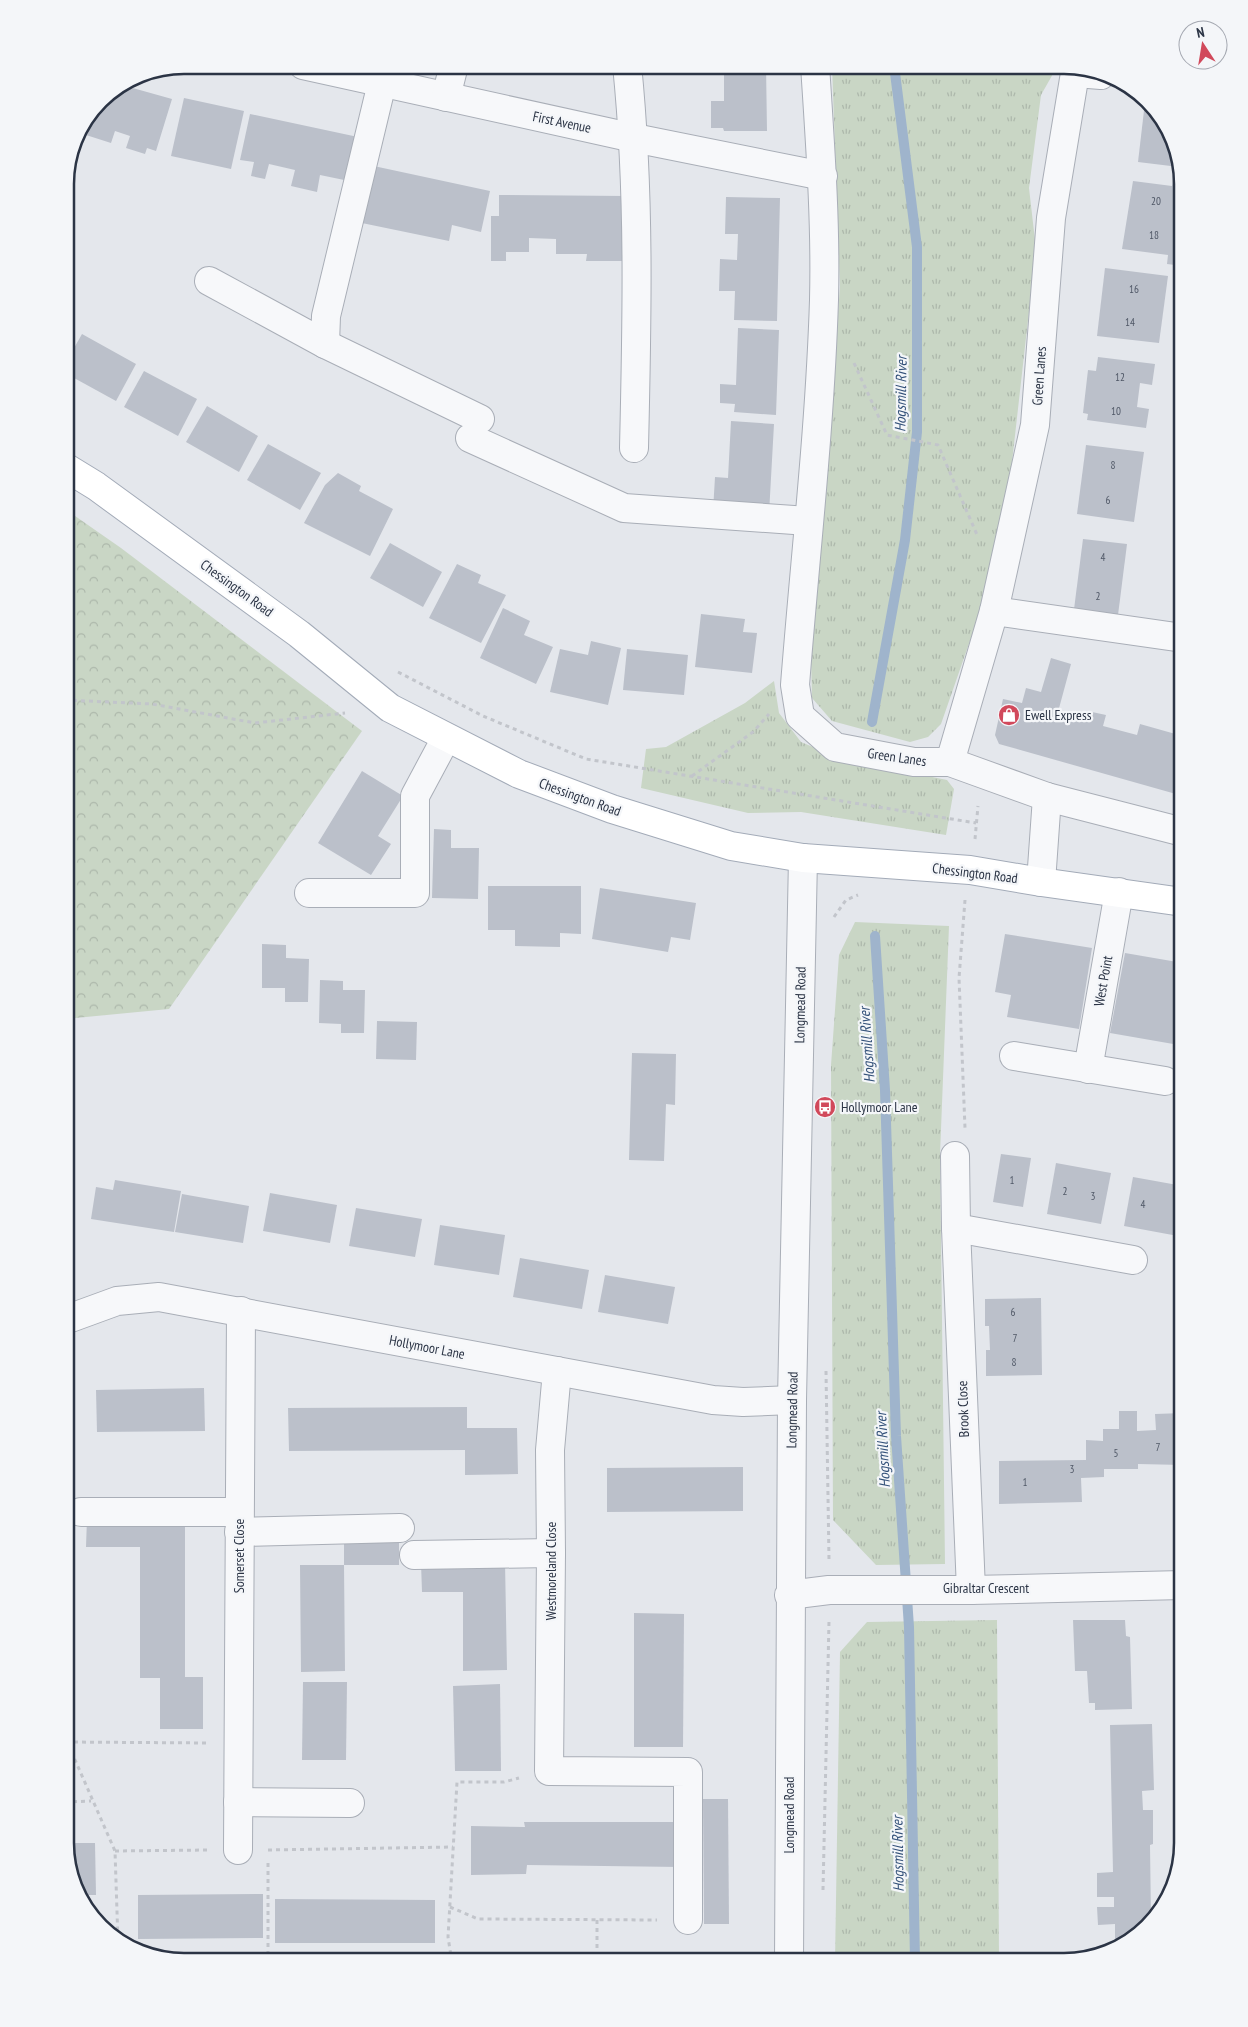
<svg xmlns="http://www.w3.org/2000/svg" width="1248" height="2027" viewBox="0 0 1248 2027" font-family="'PT Sans Narrow',sans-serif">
	<defs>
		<pattern id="grass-tufts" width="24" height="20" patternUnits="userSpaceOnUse" patternTransform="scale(1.25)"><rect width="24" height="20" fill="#c9d6c5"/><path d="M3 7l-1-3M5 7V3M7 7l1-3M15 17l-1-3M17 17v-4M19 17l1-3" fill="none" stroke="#adb8ab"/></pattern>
		<pattern id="park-crowns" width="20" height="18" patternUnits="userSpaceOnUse" patternTransform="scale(1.25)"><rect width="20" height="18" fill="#c9d6c5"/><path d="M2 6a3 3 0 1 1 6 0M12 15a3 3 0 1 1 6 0" fill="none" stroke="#adb8ab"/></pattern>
	</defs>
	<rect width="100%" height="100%" fill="#e4e7ec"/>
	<g fill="url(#grass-tufts)">
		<path d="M832 65H1058L1041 95 1029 188 1036 249 1012 462 981 609 941 724 928 737 910 742 832 721 812 698 811 657 840 287Z"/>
		<path d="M774 681 779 713 801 742 839 758 947 780 954 789 946 835 801 812 748 813 641 788 646 749 666 747 745 703Z"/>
		<path d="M855 922 949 926 940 1155 945 1564 876 1565 833 1520 831 1065 839 955Z"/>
		<path d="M997 1620 999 1962H835L840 1652 867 1622Z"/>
	</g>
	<path fill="url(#park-crowns)" d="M65 509 121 548 362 731 169 1009 65 1019Z"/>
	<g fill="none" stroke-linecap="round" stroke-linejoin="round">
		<g stroke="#9fb4cc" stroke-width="10">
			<path d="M872 722 905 540 917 432V247L894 65"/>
			<path d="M875 936 885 1090 896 1436 909 1627 915 1962"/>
		</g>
	</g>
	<g fill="#bbc0ca">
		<path d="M724 65H766L767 131H724L723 128H711V101H724Z"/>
		<path d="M122 85 172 99 156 151 147 148 145 154 126 148 130 136 115 131 111 143 86 135 93 109 99 101 106 103 108 94Z"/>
		<path d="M184 98 244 111 231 169 171 156Z"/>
		<path d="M1145 102 1171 131 1179 167 1138 162Z"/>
		<path d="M250 114 358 137 349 181 320 175 317 192 291 186 295 170 269 164 265 179 251 176 254 162 240 160Z"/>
		<path d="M369 165 490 191 481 232 452 225 449 241 357 222Z"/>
		<path d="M1173 180 1183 182V266L1167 264 1168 255 1122 249 1133 181 1172 186Z"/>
		<path d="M499 195 626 196V261H586L587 254H556V239L529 238V252H506V261H491V216H499Z"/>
		<path d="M726 197 780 198 777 321 734 320 735 291H719L720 259 737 260 738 234H725Z"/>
		<path d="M1105 268 1168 276 1159 343 1097 336Z"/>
		<path d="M65 327 74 331 65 348Z"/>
		<path d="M738 328 779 330 776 415 734 412 735 404 720 403V384L736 385Z"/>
		<path d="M82 334 136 364 116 401 65 373V364Z"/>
		<path d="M1098 357 1155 364 1152 385 1140 383 1137 407 1149 409 1146 428 1087 420 1088 414 1083 413 1088 370 1096 371Z"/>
		<path d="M144 371 197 399 178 436 124 407Z"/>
		<path d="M207 406 258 436 239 472 186 442Z"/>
		<path d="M731 421 774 424 769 514 713 511 715 477 728 478Z"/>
		<path d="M268 444 321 473 300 510 247 480Z"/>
		<path d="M1086 445 1144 452 1134 522 1077 514Z"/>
		<path d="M338 473 361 486 359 491 393 509 370 556 304 523 325 485Z"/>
		<path d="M1083 539 1127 544 1117 623 1073 617Z"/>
		<path d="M390 543 442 572 423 607 370 578Z"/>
		<path d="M457 564 481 575 478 583 506 595 481 643 429 618Z"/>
		<path d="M503 608 530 621 524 635 553 647 536 684 480 658Z"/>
		<path d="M701 614 745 619 743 632 757 633 752 673 695 667Z"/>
		<path d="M591 641 621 648 608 705 550 692 560 649 588 655Z"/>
		<path d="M627 649 688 655 684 695 623 690Z"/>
		<path d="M1051 658 1071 664 1058 712 1090 720 1092 712 1106 715 1103 726 1137 735 1140 724 1179 735 1175 746 1183 748V796L999 744 995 735 1003 699 1022 703 1026 688 1041 692Z"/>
		<path d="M362 771 403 796 378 836 391 844 371 875 318 843Z"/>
		<path d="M434 829 451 830V848H479L478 899 432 898Z"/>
		<path d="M488 886H581V934L560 933V947L515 946V930H488Z"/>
		<path d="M600 888 696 903 690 940 671 937 668 952 592 939Z"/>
		<path d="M1005 934 1092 948 1079 1029 1007 1017 1011 995 995 992Z"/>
		<path d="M262 944 286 945V958L309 959 308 1002H285V988H262Z"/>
		<path d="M1125 953 1183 963V1021L1179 1045 1110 1033Z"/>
		<path d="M320 980 343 981V990H365L364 1033H341V1024L319 1023Z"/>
		<path d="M377 1021 417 1022 416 1060 376 1059Z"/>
		<path d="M632 1053 676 1054 675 1105 666 1104 664 1161 629 1160Z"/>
		<path d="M1001 1154 1031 1158 1023 1207 993 1202Z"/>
		<path d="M1056 1163 1111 1173 1101 1224 1047 1214Z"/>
		<path d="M1133 1177 1183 1186V1210L1178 1236 1124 1226Z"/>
		<path d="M115 1180 181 1191 174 1232 91 1219 96 1187 113 1190Z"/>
		<path d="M270 1193 337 1205 330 1243 263 1231Z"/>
		<path d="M182 1194 249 1206 243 1243 175 1232Z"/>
		<path d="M356 1208 422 1219 415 1257 349 1246Z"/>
		<path d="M440 1225 505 1235 499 1275 434 1265Z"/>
		<path d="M520 1258 589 1270 582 1309 513 1297Z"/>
		<path d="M605 1275 675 1287 668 1324 598 1312Z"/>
		<path d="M1041 1298 1042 1375 986 1376V1350H990L989 1326H985V1299Z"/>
		<path d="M204 1388 205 1431 97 1432 96 1390Z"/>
		<path d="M467 1407V1428H517L518 1474 465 1475V1450L289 1451 288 1408Z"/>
		<path d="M1119 1411H1137V1431L1156 1430 1155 1414 1183 1413V1465L1138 1464V1469H1104V1477L1081 1478 1082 1502 999 1504V1461L1086 1460V1440L1103 1441V1429H1119Z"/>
		<path d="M743 1467V1511L607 1512V1468Z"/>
		<path d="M87 1518 185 1519V1677H203V1729H160V1678H140V1547H86Z"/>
		<path d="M344 1537H399V1565H344L345 1671 301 1672 300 1565H344Z"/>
		<path d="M505 1562 507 1670 463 1671V1592H422L421 1563Z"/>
		<path d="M634 1613 684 1614 683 1747H634Z"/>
		<path d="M1073 1620H1125L1126 1636 1130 1637 1132 1709 1095 1710V1703H1089L1087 1671H1075Z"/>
		<path d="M303 1682H347L346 1760H302Z"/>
		<path d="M500 1684 501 1771H455L453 1686Z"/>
		<path d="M1152 1724 1154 1790 1142 1791 1143 1810H1153V1844L1150 1845 1151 1920 1115 1950V1924L1098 1925 1097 1907H1114V1897H1097V1873L1113 1872 1110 1725Z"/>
		<path d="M703 1799H728L729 1924H704Z"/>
		<path d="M524 1822H680L681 1867 527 1865 526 1874 471 1875V1826L525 1827Z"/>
		<path d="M65 1843H95L96 1895H77Z"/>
		<path d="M263 1894V1938L138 1939V1895Z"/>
		<path d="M275 1899 435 1900V1943H275Z"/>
	</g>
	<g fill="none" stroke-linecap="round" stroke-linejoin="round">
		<g stroke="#a9aeb7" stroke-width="30">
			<g id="minor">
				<path d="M303 65 634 138 823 176"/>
				<path d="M627 65C640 192 637 321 634 448"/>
				<path d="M815 65C820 143 826 222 824 300 820 428 805 557 795 685L800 716 835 747 914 762H950L1047 797 1183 832"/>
				<path d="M1076 73 1101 75"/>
				<path d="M446 97 454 65"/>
				<path d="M209 281 325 344 480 419"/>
				<path d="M325 344 326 316 382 83"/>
				<path d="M470 438 624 508 808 521"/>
				<path d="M994 611 1183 638"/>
				<path d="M950 762 994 611 1035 425 1051 218 1076 67"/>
				<path d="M1041 882 1047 797"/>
				<path d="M309 893H415V796L446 738"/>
				<path d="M1014 1056 1165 1081"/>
				<path d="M1088 1069 1119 892"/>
				<path d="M955 1156 956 1228 971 1590"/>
				<path d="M956 1228 1133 1260"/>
				<path d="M65 1320 117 1301 159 1297 713 1400 743 1402 792 1400"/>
				<path d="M557 1371 550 1450 551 1553 549 1771 688 1772V1920"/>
				<path d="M81 1512H239"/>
				<path d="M239 1532 400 1528"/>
				<path d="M414 1555 551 1553"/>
				<path d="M789 1595 829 1590H971L1183 1585"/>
				<path d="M238 1802 350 1803"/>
				<path d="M238 1850 241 1311"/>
				<path d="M789 1962 792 1400 803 858"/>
			</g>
		</g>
		<g stroke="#a3abb8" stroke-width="30">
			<path id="major" d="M65 467 96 486 299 634 390 708 519 774 612 809 731 846 803 858 970 870 1041 882 1183 902"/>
		</g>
		<g stroke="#c2c5cb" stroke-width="3" stroke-dasharray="4 4" stroke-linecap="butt">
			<path d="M854 363 887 435 938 445 978 537"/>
			<path d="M398 672 483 716 586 759 976 823"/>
			<path d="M65 700 152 704 255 723 345 713"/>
			<path d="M692 776 753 732 769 714"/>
			<path d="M975 839 978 806"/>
			<path d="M965 900 959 978 965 1128"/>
			<path d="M834 917 846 900 858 895"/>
			<path d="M65 1148 73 1108 65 1110"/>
			<path d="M826 1371 829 1560"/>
			<path d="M68 1540V1742L208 1743"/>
			<path d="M65 1737 115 1851 118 1942"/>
			<path d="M65 1802 91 1801"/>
			<path d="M268 1850 453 1847"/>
			<path d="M115 1851 207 1850"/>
			<path d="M268 1863V1962"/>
			<path d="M823 1890 829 1621"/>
			<path d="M450 1907 478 1919 657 1920"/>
			<path d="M597 1920V1962"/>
			<path d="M452 1962 448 1937 457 1782H504L519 1778"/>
		</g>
		<use href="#minor" stroke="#f7f8fa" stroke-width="28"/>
		<use href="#major" stroke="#fff" stroke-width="28"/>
	</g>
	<defs>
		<g id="shop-disc" transform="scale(1.125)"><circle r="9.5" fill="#d1495b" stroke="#f4f6f9"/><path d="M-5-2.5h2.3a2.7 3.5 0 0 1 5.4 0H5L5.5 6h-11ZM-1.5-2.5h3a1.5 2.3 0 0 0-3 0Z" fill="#fff"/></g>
		<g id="bus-disc" transform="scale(1.125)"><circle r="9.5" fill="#d1495b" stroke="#f4f6f9"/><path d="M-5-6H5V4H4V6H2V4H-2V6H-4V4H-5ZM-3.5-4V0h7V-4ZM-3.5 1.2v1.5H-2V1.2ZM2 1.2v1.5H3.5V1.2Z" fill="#fff"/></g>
	</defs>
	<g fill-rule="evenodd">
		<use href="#shop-disc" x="1009" y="715"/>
		<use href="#bus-disc" x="825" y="1107"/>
	</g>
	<g text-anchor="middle" stroke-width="4.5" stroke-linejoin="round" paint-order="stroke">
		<g font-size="11" fill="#4f5766">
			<text x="1156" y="205">20</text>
			<text x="1154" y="239">18</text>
			<text x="1134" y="293">16</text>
			<text x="1130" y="326">14</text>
			<text x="1120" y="381">12</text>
			<text x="1116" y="415">10</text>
			<text x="1113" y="469">8</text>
			<text x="1108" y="504">6</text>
			<text x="1103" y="561">4</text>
			<text x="1098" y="600">2</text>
			<text x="1012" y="1184">1</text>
			<text x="1065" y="1195">2</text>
			<text x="1093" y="1200">3</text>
			<text x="1143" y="1208">4</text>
			<text x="1013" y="1316">6</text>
			<text x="1015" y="1342">7</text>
			<text x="1014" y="1366">8</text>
			<text x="1158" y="1451">7</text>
			<text x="1116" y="1457">5</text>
			<text x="1072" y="1473">3</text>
			<text x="1025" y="1486">1</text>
		</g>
		<g font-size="14" fill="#2b3445" stroke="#f4f6f9">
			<text transform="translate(562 122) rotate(12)" y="5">First Avenue</text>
			<text transform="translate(1039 376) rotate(-86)" y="5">Green Lanes</text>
			<text transform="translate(237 588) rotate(36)" y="5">Chessington Road</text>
			<text transform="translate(897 757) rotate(8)" y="5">Green Lanes</text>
			<text transform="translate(580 797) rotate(20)" y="5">Chessington Road</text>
			<text transform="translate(975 873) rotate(7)" y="5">Chessington Road</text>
			<text transform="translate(1103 981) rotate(-80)" y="5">West Point</text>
			<text transform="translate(800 1005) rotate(-89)" y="5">Longmead Road</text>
			<text transform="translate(427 1347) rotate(11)" y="5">Hollymoor Lane</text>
			<text transform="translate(963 1409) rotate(-92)" y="5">Brook Close</text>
			<text transform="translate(792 1410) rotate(-89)" y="5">Longmead Road</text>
			<text transform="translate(239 1556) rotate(-90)" y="5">Somerset Close</text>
			<text transform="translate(551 1571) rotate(-90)" y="5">Westmoreland Close</text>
			<text x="986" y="1593">Gibraltar Crescent</text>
			<text transform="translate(789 1815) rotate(-90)" y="5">Longmead Road</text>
		</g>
		<g font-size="14" fill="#2b3445" stroke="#f4f6f9" text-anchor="start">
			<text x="1025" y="720">Ewell Express</text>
			<text x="841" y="1112">Hollymoor Lane</text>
		</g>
		<g font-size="15" font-style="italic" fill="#34527a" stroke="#f4f6f9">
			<text transform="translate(901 394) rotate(-89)" y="5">Hogsmill River</text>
			<text transform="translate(867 1045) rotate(-94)" y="5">Hogsmill River</text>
			<text transform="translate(883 1450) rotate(-93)" y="5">Hogsmill River</text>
			<text transform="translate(898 1854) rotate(-91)" y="5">Hogsmill River</text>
		</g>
	</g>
	<path d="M0 0H1248V2027H0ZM184 74H1064A110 110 0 0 1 1174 184V1843A110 110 0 0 1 1064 1953H184A110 110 0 0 1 74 1843V184A110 110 0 0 1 184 74Z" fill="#f4f6f9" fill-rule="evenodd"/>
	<path fill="none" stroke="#2b3445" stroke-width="2.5" d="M184 74H1064A110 110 0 0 1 1174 184V1843A110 110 0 0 1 1064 1953H184A110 110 0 0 1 74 1843V184A110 110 0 0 1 184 74Z"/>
	<g transform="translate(1203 45) rotate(348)"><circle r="24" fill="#f4f6f9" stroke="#a4a8b1"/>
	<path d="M0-4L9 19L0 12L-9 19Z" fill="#d1495b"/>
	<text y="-8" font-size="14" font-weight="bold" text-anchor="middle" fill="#2b3445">N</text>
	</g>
</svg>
